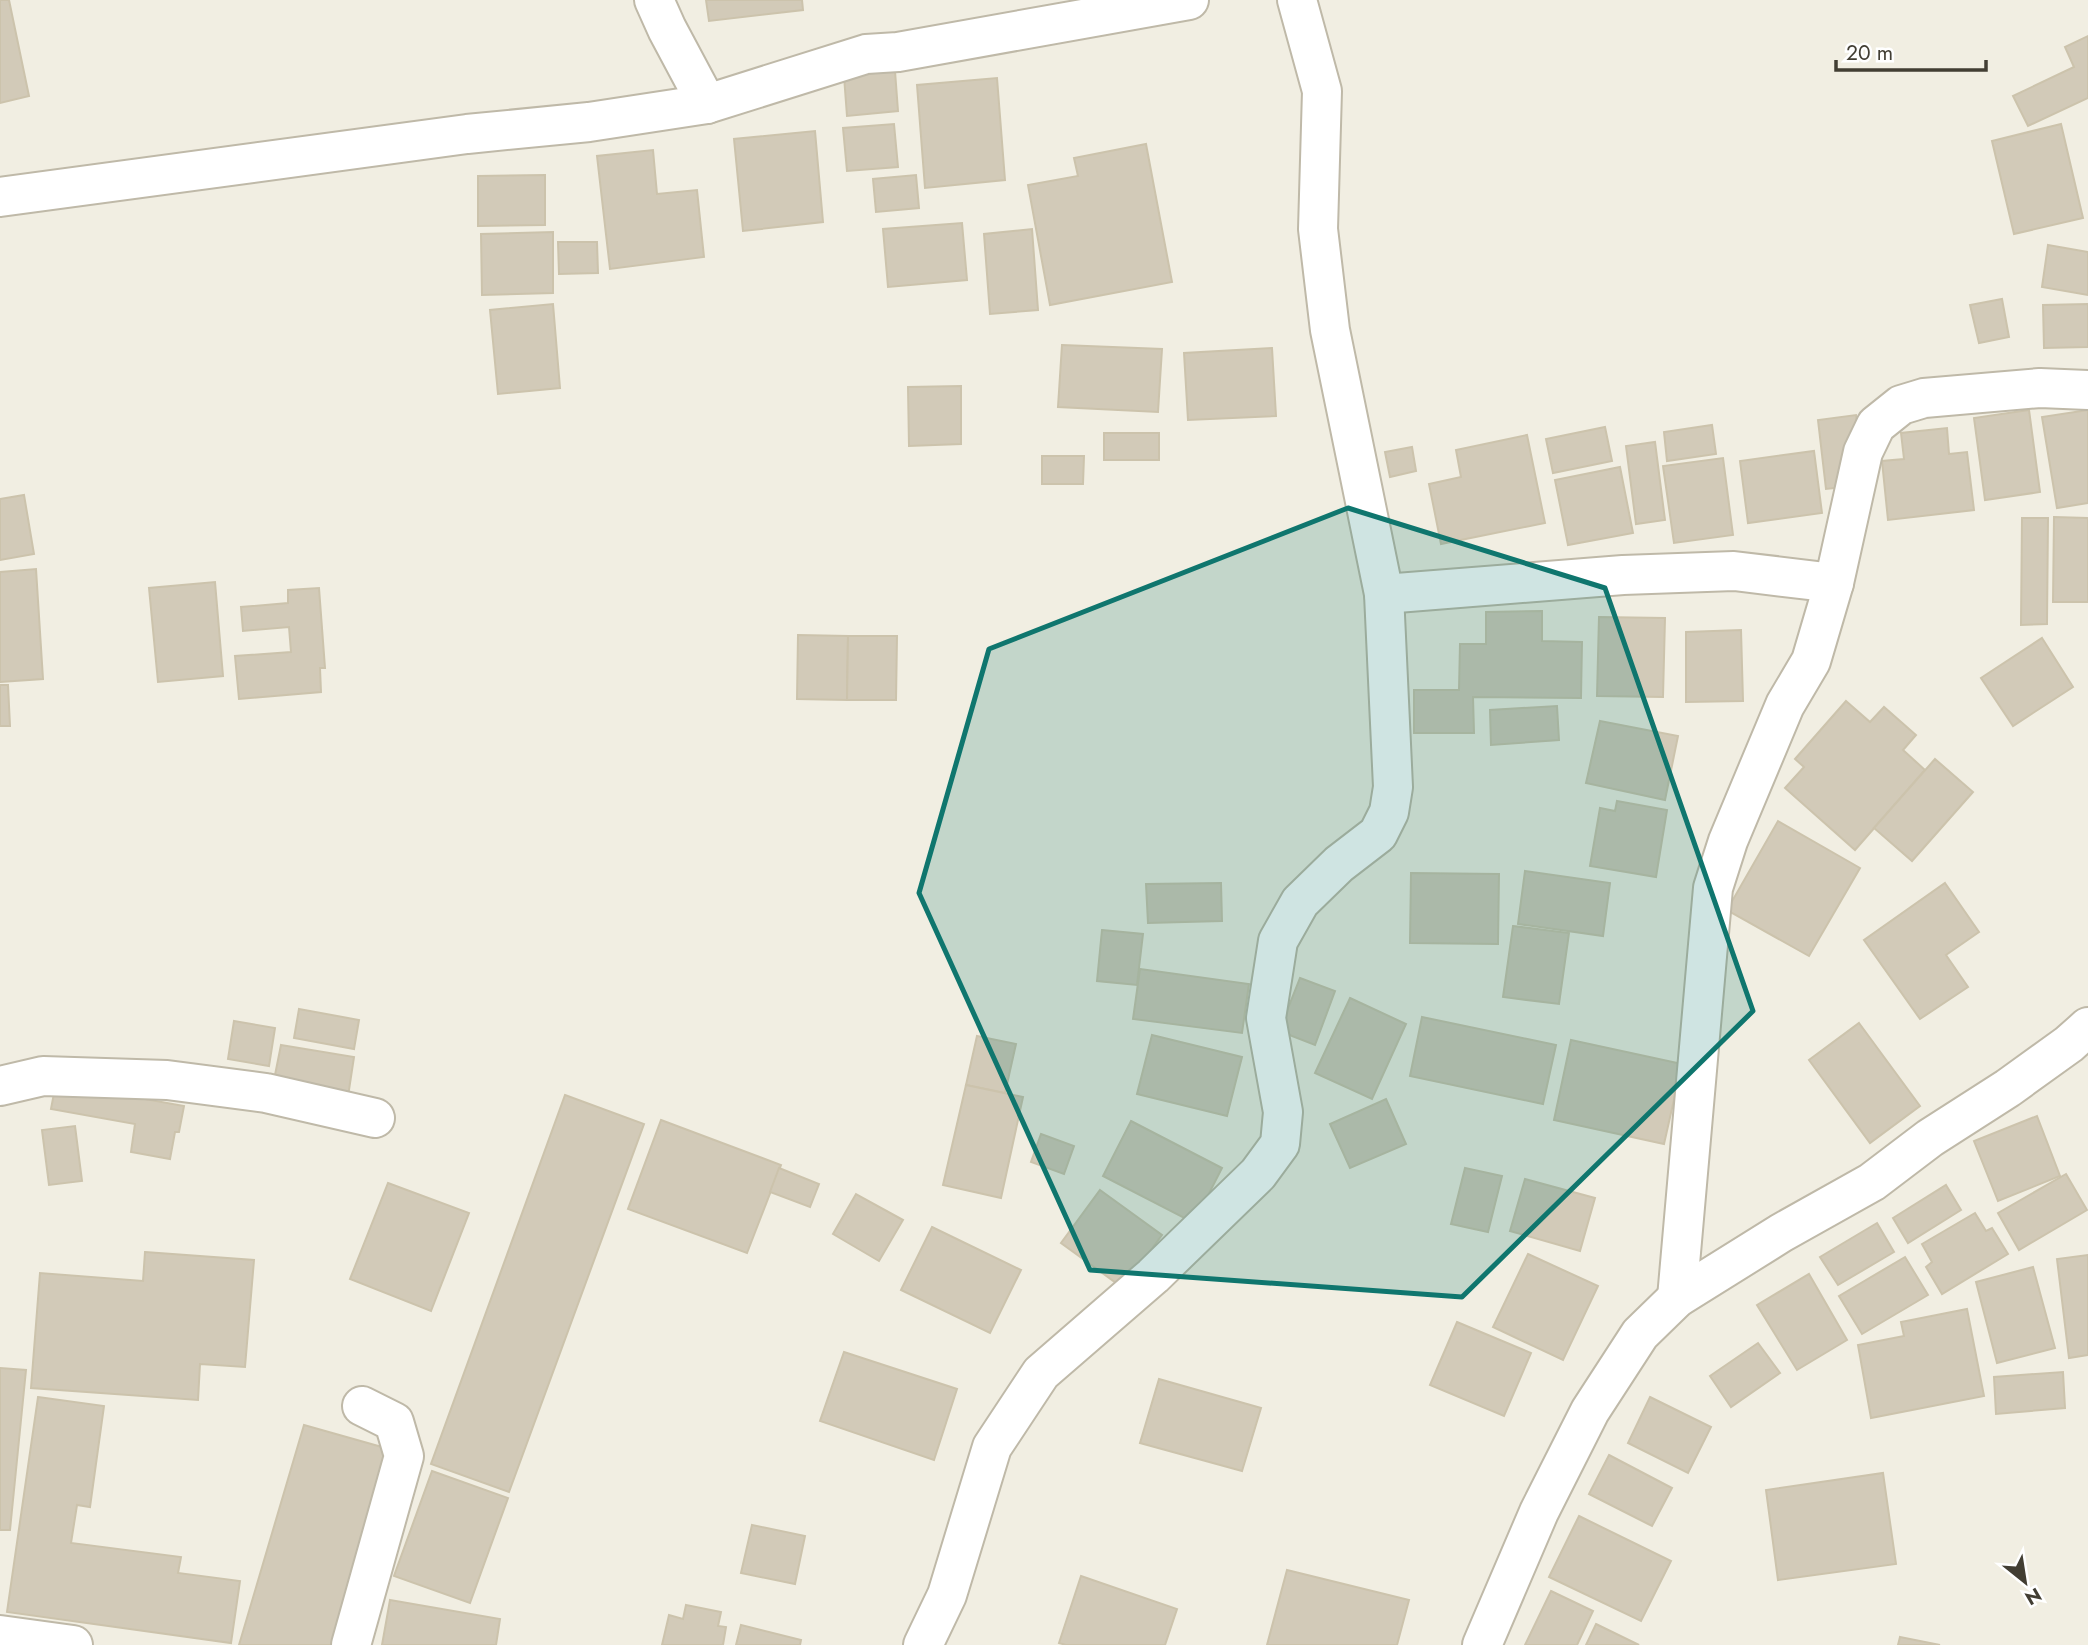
<svg xmlns="http://www.w3.org/2000/svg" width="2088" height="1645" viewBox="0 0 2088 1645" font-family="Jost,sans-serif">
	<rect width="100%" height="100%" fill="#f1eee2"/>
	<g fill="#d2cab8" stroke="#ccc3ac" stroke-width="2">
		<path d="M0 0H9L29 96 0 103Z"/>
		<path d="M706 0H802L803 10 709 21Z"/>
		<path d="M2088 36V98L2028 126 2013 96 2074 67 2065 47Z"/>
		<path d="M895 71 898 111 847 116 844 76Z"/>
		<path d="M997 78 1005 180 925 188 917 85Z"/>
		<path d="M894 124 898 167 847 171 843 128Z"/>
		<path d="M2061 124 2083 218 2014 234 1992 141Z"/>
		<path d="M815 131 823 222 743 231 734 139Z"/>
		<path d="M1146 144 1172 282 1050 305 1028 185 1078 176 1074 158Z"/>
		<path d="M653 150 657 194 697 190 704 257 610 269 597 156Z"/>
		<path d="M545 175V225L478 226V176Z"/>
		<path d="M916 175 919 208 876 212 873 179Z"/>
		<path d="M962 223 967 280 888 287 883 229Z"/>
		<path d="M1032 229 1038 310 990 314 984 234Z"/>
		<path d="M553 232V293L482 295 481 234Z"/>
		<path d="M558 242H597L598 273 559 274Z"/>
		<path d="M2048 245 2088 252V295L2042 287Z"/>
		<path d="M2002 299 2009 337 1979 343 1970 305Z"/>
		<path d="M553 304 560 388 498 394 490 310Z"/>
		<path d="M2088 304V347L2044 348 2043 305Z"/>
		<path d="M1062 345 1162 349 1158 412 1058 407Z"/>
		<path d="M1272 348 1276 416 1188 420 1184 353Z"/>
		<path d="M961 386V444L909 446 908 387Z"/>
		<path d="M2029 410 2040 492 1985 500 1974 418Z"/>
		<path d="M2088 410V503L2057 508 2042 417Z"/>
		<path d="M1856 415 1860 452 1853 486 1826 489 1818 420Z"/>
		<path d="M1712 425 1716 454 1667 461 1664 432Z"/>
		<path d="M1605 427 1612 461 1553 473 1546 439Z"/>
		<path d="M1947 428 1949 454 1967 452 1974 510 1888 520 1882 461 1904 459 1901 433Z"/>
		<rect x="1104" y="433" width="55" height="27"/>
		<path d="M1527 435 1545 523 1441 544 1429 484 1461 477 1456 450Z"/>
		<path d="M1655 442 1665 520 1636 524 1626 446Z"/>
		<path d="M1412 447 1416 471 1390 477 1385 452Z"/>
		<path d="M1814 451 1822 513 1748 523 1740 461Z"/>
		<path d="M1042 456H1084L1083 484H1042Z"/>
		<path d="M1723 458 1733 535 1674 543 1663 466Z"/>
		<path d="M1620 467 1633 533 1568 545 1555 480Z"/>
		<path d="M24 495 34 554 0 560V499Z"/>
		<path d="M2054 517 2088 518V602H2053Z"/>
		<path d="M2022 518H2048L2047 624 2021 625Z"/>
		<path d="M36 569 43 679 0 682V572Z"/>
		<path d="M215 582 223 676 158 682 149 588Z"/>
		<path d="M319 588 325 668H320L321 692 239 699 235 656 291 652 289 627 243 631 241 607 288 603V590Z"/>
		<path d="M1542 611V641L1582 642 1581 698 1473 697 1474 733H1414V690H1459L1460 644H1486V612Z"/>
		<path d="M1599 617 1665 618 1663 697 1597 696Z"/>
		<path d="M1741 630 1743 701 1686 702V632Z"/>
		<path d="M798 635 848 636 847 700 797 699Z"/>
		<path d="M848 636H897L896 700H847Z"/>
		<path d="M2042 638 2073 687 2013 726 1981 678Z"/>
		<path d="M0 685H8L10 726H0Z"/>
		<path d="M1846 701 1870 722 1884 707 1916 735 1903 750 1925 770 1855 850 1785 788 1804 767 1795 759Z"/>
		<path d="M1557 706 1559 740 1491 745 1490 710Z"/>
		<path d="M1600 721 1678 736 1665 800 1586 783Z"/>
		<path d="M1935 759 1973 792 1912 861 1874 828Z"/>
		<path d="M1617 801 1667 810 1656 877 1590 866 1600 808 1615 811Z"/>
		<path d="M1778 821 1860 868 1809 956 1727 910Z"/>
		<path d="M1525 871 1610 883 1603 936 1518 924Z"/>
		<path d="M1411 873 1499 874 1498 944 1410 943Z"/>
		<path d="M1221 883 1222 921 1148 923 1146 884Z"/>
		<path d="M1945 883 1979 932 1946 955 1968 987 1920 1019 1864 940Z"/>
		<path d="M1513 926 1569 933 1559 1004 1503 997Z"/>
		<path d="M1102 930 1143 934 1137 985 1097 981Z"/>
		<path d="M1140 969 1249 984 1242 1033 1133 1019Z"/>
		<path d="M1300 978 1335 991 1315 1045 1279 1031Z"/>
		<path d="M1350 998 1406 1024 1372 1099 1315 1073Z"/>
		<path d="M299 1009 359 1020 354 1049 294 1038Z"/>
		<path d="M1422 1017 1556 1045 1543 1104 1410 1076Z"/>
		<path d="M234 1021 275 1028 269 1066 228 1059Z"/>
		<path d="M1859 1023 1920 1106 1870 1143 1809 1060Z"/>
		<path d="M1152 1035 1242 1057 1227 1116 1137 1094Z"/>
		<path d="M977 1036 1016 1044 1005 1093 966 1085Z"/>
		<path d="M1571 1040 1682 1064 1664 1144 1554 1120Z"/>
		<path d="M281 1045 354 1057 347 1103 272 1090Z"/>
		<path d="M56 1083 184 1106 179 1132H175L170 1159 131 1152 135 1124 51 1109Z"/>
		<path d="M966 1085 1023 1097 1001 1198 943 1185Z"/>
		<path d="M565 1095 644 1124 509 1492 431 1464Z"/>
		<path d="M1386 1099 1406 1144 1350 1168 1330 1124Z"/>
		<path d="M2037 1116 2060 1176 1998 1201 1974 1141Z"/>
		<path d="M661 1120 781 1165 747 1253 628 1209Z"/>
		<path d="M1131 1121 1222 1168 1194 1223 1103 1176Z"/>
		<path d="M75 1126 82 1181 49 1185 42 1130Z"/>
		<path d="M1041 1134 1074 1146 1064 1174 1031 1162Z"/>
		<path d="M779 1168 819 1184 810 1207 770 1192Z"/>
		<path d="M1465 1168 1502 1176 1488 1232 1451 1224Z"/>
		<path d="M2066 1174 2087 1210 2019 1250 1998 1213Z"/>
		<path d="M1525 1179 1595 1198 1580 1251 1510 1231Z"/>
		<path d="M388 1183 469 1213 431 1311 350 1279Z"/>
		<path d="M1946 1185 1961 1210 1908 1243 1893 1218Z"/>
		<path d="M1100 1190 1162 1235 1123 1288 1061 1243Z"/>
		<path d="M856 1194 903 1220 879 1261 833 1234Z"/>
		<path d="M1975 1213 1986 1231 1992 1228 2008 1254 1942 1294 1926 1267 1932 1262 1922 1244Z"/>
		<path d="M1877 1223 1894 1252 1838 1285 1820 1257Z"/>
		<path d="M932 1227 1021 1270 990 1333 901 1290Z"/>
		<path d="M145 1252 254 1260 245 1367 200 1364 198 1400 31 1388 40 1273 143 1281Z"/>
		<path d="M1528 1254 1598 1286 1563 1360 1493 1327Z"/>
		<path d="M2088 1255V1355L2069 1358 2057 1259Z"/>
		<path d="M1905 1257 1928 1295 1862 1334 1839 1296Z"/>
		<path d="M2033 1267 2055 1348 1997 1363 1976 1282Z"/>
		<path d="M1809 1274 1847 1340 1797 1370 1757 1305Z"/>
		<path d="M1967 1309 1984 1396 1871 1418 1858 1345 1904 1336 1901 1322Z"/>
		<path d="M1457 1322 1531 1353 1504 1416 1430 1385Z"/>
		<path d="M1758 1343 1780 1373 1731 1407 1710 1376Z"/>
		<path d="M844 1352 957 1389 934 1460 820 1421Z"/>
		<path d="M0 1368 26 1370 10 1530H0Z"/>
		<path d="M2063 1372 2065 1408 1996 1414 1994 1377Z"/>
		<path d="M1159 1379 1261 1408 1242 1471 1140 1443Z"/>
		<path d="M38 1397 104 1406 90 1507 77 1505 71 1543 181 1557 178 1573 240 1581 231 1643 7 1612Z"/>
		<path d="M1650 1397 1711 1427 1688 1473 1628 1443Z"/>
		<path d="M304 1425 396 1451 339 1645H239Z"/>
		<path d="M1609 1455 1672 1488 1652 1526 1589 1494Z"/>
		<path d="M432 1471 508 1498 470 1603 394 1576Z"/>
		<path d="M1883 1473 1896 1564 1778 1580 1766 1490Z"/>
		<path d="M1579 1516 1671 1561 1641 1621 1549 1577Z"/>
		<path d="M752 1525 805 1536 795 1584 741 1573Z"/>
		<path d="M1287 1570 1409 1600 1397 1645H1267Z"/>
		<path d="M1081 1576 1177 1609 1165 1645H1066L1059 1643Z"/>
		<path d="M1551 1591 1593 1611 1577 1645H1525Z"/>
		<path d="M390 1600 500 1619 496 1645H382Z"/>
		<path d="M686 1605 721 1612 718 1626 726 1627 723 1645H662L669 1615 683 1619Z"/>
		<path d="M1596 1624 1639 1645H1586Z"/>
		<path d="M741 1625 801 1640 800 1645H736Z"/>
		<path d="M1900 1637 1940 1645H1898Z"/>
	</g>
	<g fill="none" stroke-linecap="round" stroke-linejoin="round">
		<g stroke="#bfb9a8" stroke-width="42">
			<g id="minor">
				<path d="M654 0 667 29 707 104"/>
				<path d="M0 197 467 134 589 122 707 104 866 54 898 52 1189 0"/>
				<path d="M1384 594 1623 575 1734 571 1834 583"/>
				<path d="M0 1086 43 1076 167 1080 266 1093 375 1118"/>
				<path d="M1677 1298 1713 888 1728 841 1785 705 1811 661 1834 583 1863 452 1876 425 1901 405 1924 398 2040 388 2088 390"/>
				<path d="M0 1635 73 1645"/>
				<path d="M351 1645 404 1456 394 1422 362 1406"/>
				<path d="M923 1645 947 1595 992 1447 1041 1373 1153 1276 1258 1174 1280 1144 1283 1112 1266 1018 1278 941 1300 902 1339 864 1378 834 1389 812 1393 787 1384 594 1330 330 1318 229 1322 91 1297 0"/>
				<path d="M1482 1645 1539 1512 1590 1411 1640 1334 1677 1298 1781 1233 1872 1182 1930 1138 2008 1088 2069 1044 2088 1027"/>
			</g>
		</g>
		<use href="#minor" stroke="#fff" stroke-width="38"/>
	</g>
	<path fill="#0f766e" fill-opacity="0.2" stroke="#0f766e" stroke-width="5" stroke-linejoin="round" d="M1348 508 1605 588 1753 1011 1462 1297 1090 1270 919 893 989 649Z"/>
	<g transform="translate(2025 1582) rotate(150)" stroke="#ffffff" stroke-width="5" paint-order="stroke">
	<path d="M0-5L12 26L0 18L-12 26Z" fill="#423e33"/>
	<text y="-10" font-size="19" font-weight="bold" text-anchor="middle" fill="#423e33">N</text>
	</g>
	<path d="M1836 60v10h150v-10" fill="none" stroke="#423e33" stroke-width="3.5"/>
	<text x="1846" y="60" font-size="21" fill="#423e33" stroke="#ffffff" stroke-width="5" paint-order="stroke">20 m</text>
</svg>
